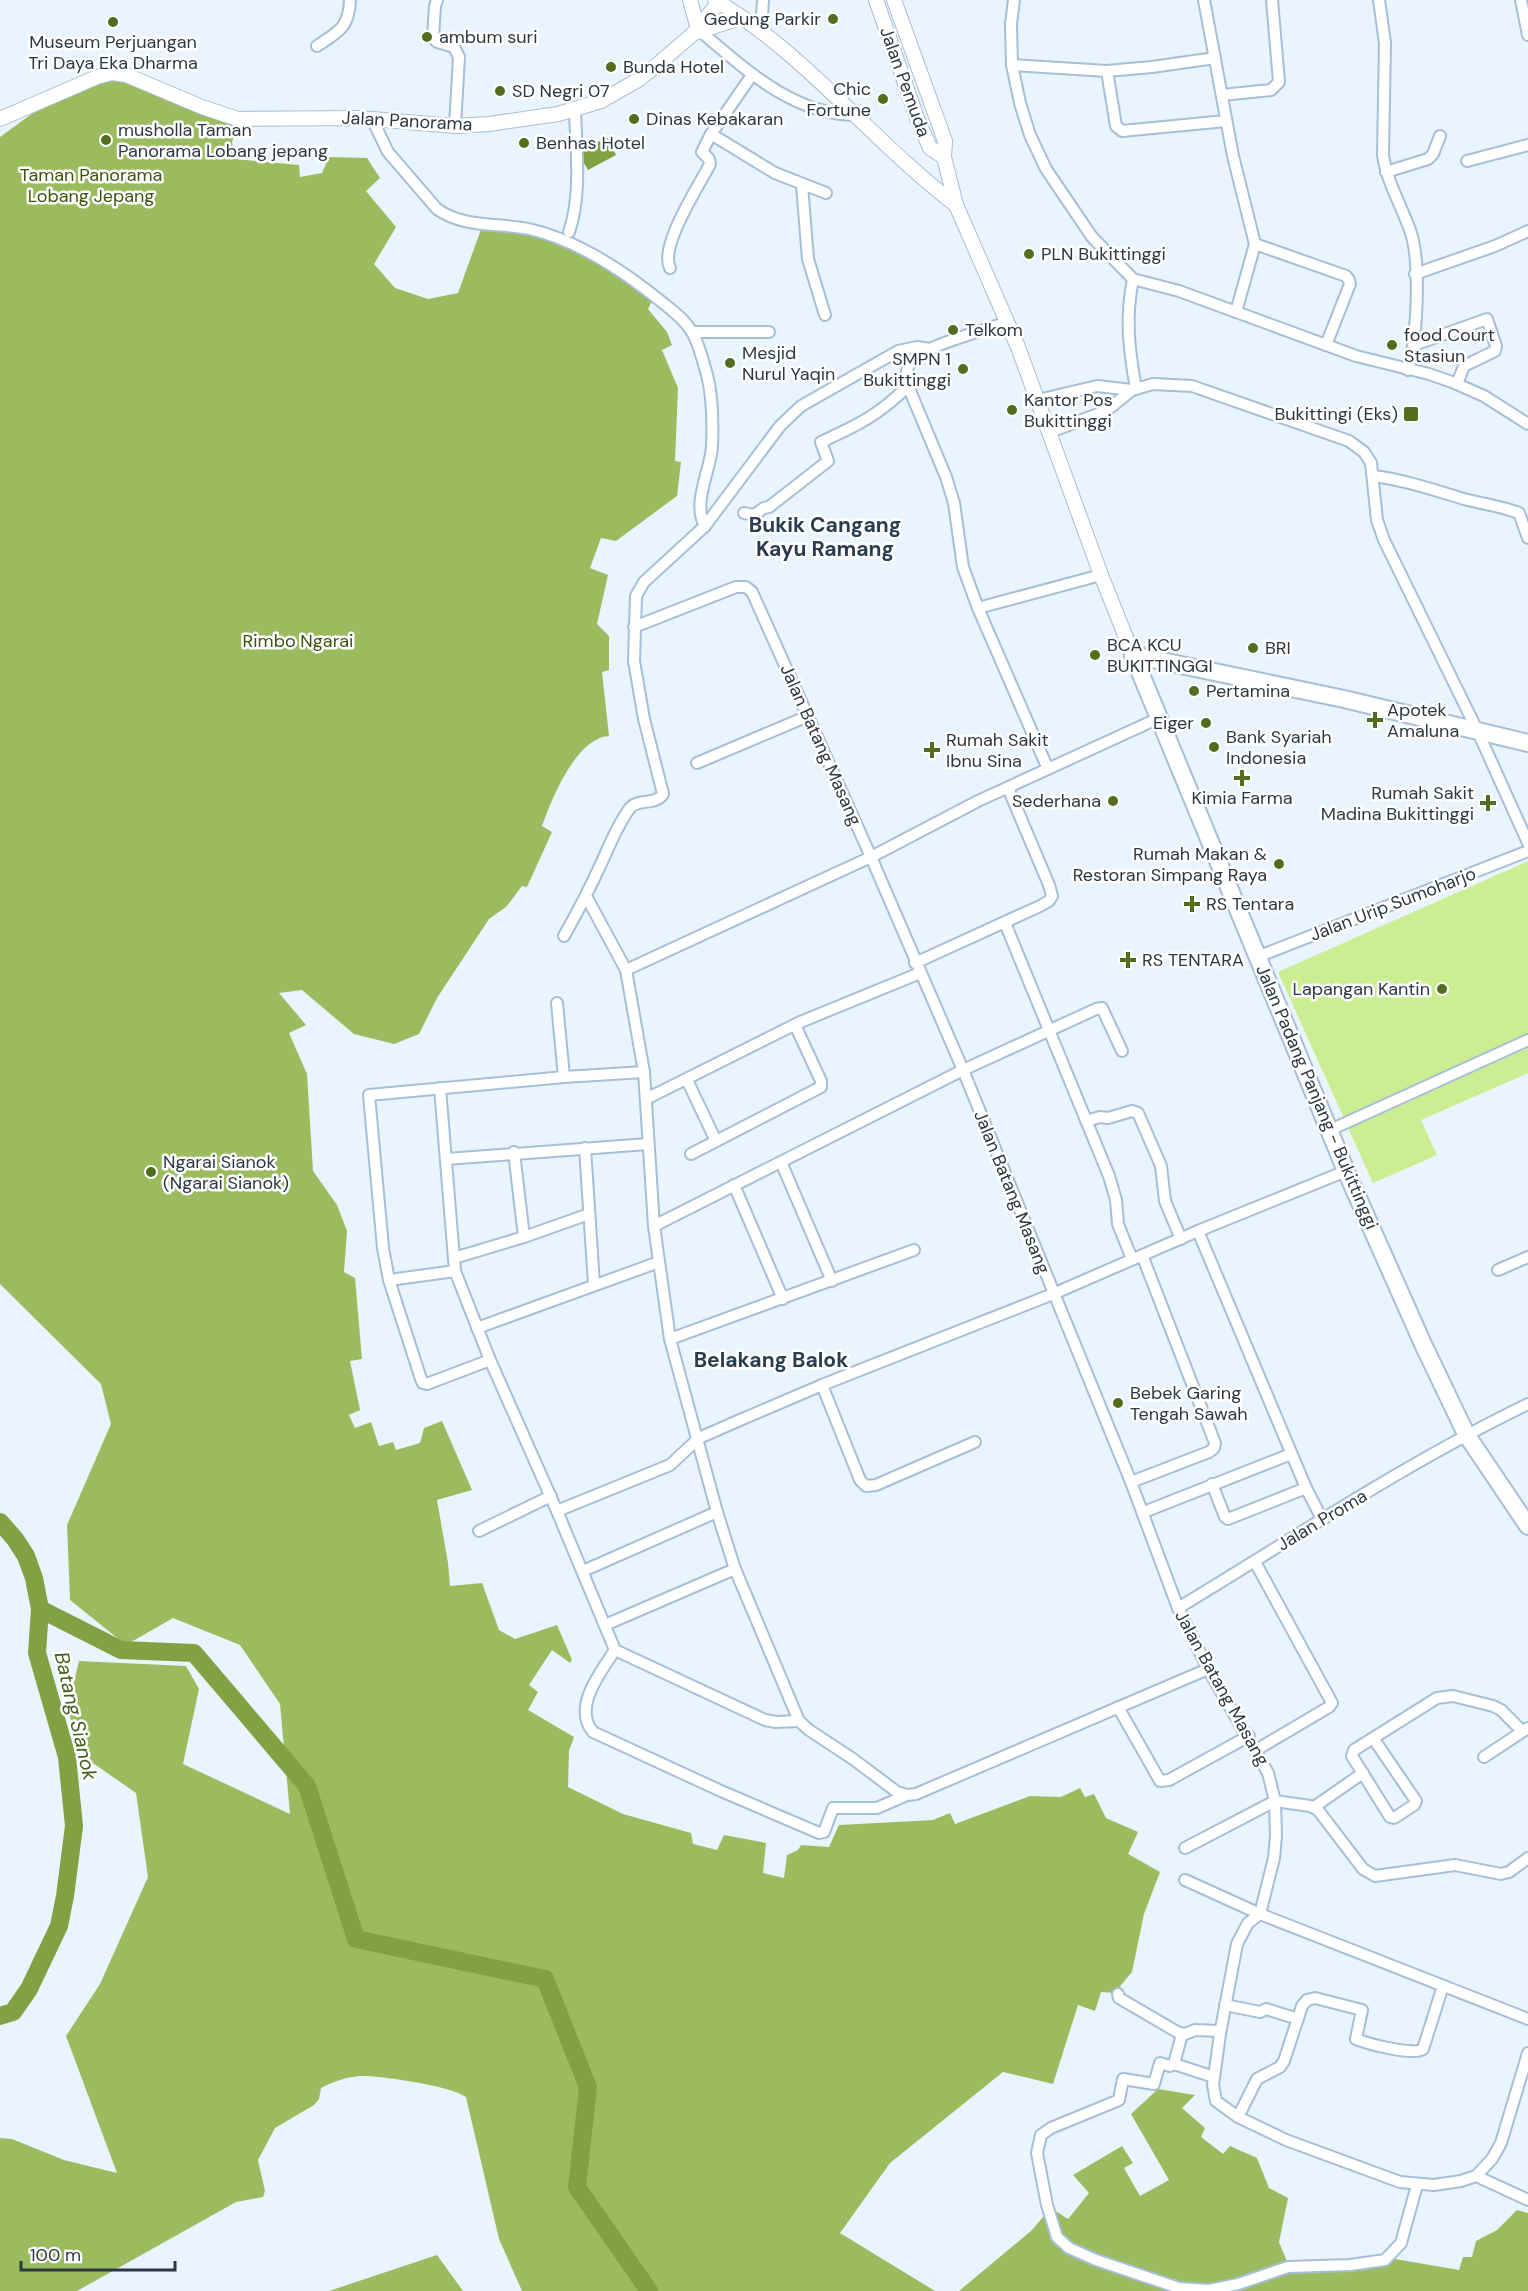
<svg xmlns="http://www.w3.org/2000/svg" width="1528" height="2291" viewBox="0 0 1528 2291" font-family="'DM Sans',sans-serif">
	<rect width="100%" height="100%" fill="#eaf4fe"/>
	<path fill="#ccee92" d="M1528 861V1073L1421 1120 1437 1155 1373 1183 1278 972Z"/>
	<g fill="#9bbc5e">
		<path d="M103 74 239 120 232 142 235 159 299 165 300 177 322 173 329 157 367 158 380 178 366 191 396 227 374 264 395 288 428 299 458 293 484 221 556 237 654 297 648 309 667 332 672 345 662 350 678 388 675 461 681 462 677 496 616 541 601 538 590 568 608 575 597 624 609 636V670L602 672 609 736C576 738 552 798 542 826L552 832 527 887 522 886 506 907 489 919 437 998 419 1034 394 1044 354 1034 302 990 279 993 306 1025 289 1033 307 1074 313 1171 337 1205 347 1231 344 1272 355 1278 362 1359 350 1361 360 1410 349 1415 355 1428 371 1422 379 1446 393 1442 396 1450 420 1443 424 1428 442 1421 472 1490 437 1500 448 1563 450 1586 482 1583 499 1630 515 1639 557 1625 572 1660 570 1663 552 1650 529 1685 538 1692 528 1710 574 1737 569 1751 568 1787 623 1814 691 1833 693 1844 717 1850 724 1835 766 1843 763 1873 784 1878 787 1855 798 1850 801 1845 829 1847 839 1825 933 1820 950 1813 955 1824 1030 1796 1061 1797 1080 1788 1085 1797 1094 1794 1106 1818 1138 1832 1128 1854 1160 1872 1144 1914 1132 1972 1121 1985 1117 1993 1101 1992 1095 2011 1078 2005 1053 2084 1003 2072 890 2163 840 2233 935 2291H522L499 2239 466 2097C451 2086 387 2077 366 2076 352 2075 333 2081 321 2088L319 2099 314 2105 275 2128 258 2160 265 2191 263 2197 236 2202 77 2291H0V2138L12 2139 64 2160 117 2173 66 2036 100 1984 148 1877 136 1793 90 1761 67 1711 79 1661 186 1666 199 1689 183 1764 290 1814 280 1704 240 1645 173 1618 126 1645 70 1600 67 1525 111 1424 101 1384 0 1284V137L70 86Z"/>
		<path d="M1158 2089 1195 2095 1182 2108 1205 2128 1201 2137 1223 2154 1230 2146 1257 2158 1269 2188 1288 2198 1279 2242 1288 2264 1333 2263 1378 2266 1388 2264 1395 2259 1459 2270 1463 2257H1472L1476 2241 1497 2230 1517 2210 1528 2213V2291H959L1031 2231 1051 2208 1068 2219 1089 2193 1073 2175 1122 2146 1133 2163 1124 2168 1140 2196 1169 2180 1131 2114Z"/>
		<path d="M437 2255 463 2291H329Z"/>
	</g>
	<path fill="#81a143" d="M607 137 616 155 588 170 578 153Z"/>
	<g fill="none" stroke-linecap="round" stroke-linejoin="round">
		<g stroke="#81a143" stroke-width="18">
			<path d="M0 1522 15 1539 26 1556 34 1578 40 1609 37 1653 67 1757 74 1826 65 1896 59 1926 29 1989 13 2012 0 2016"/>
			<path d="M40 1609 121 1650 194 1653 307 1786 356 1939 545 1979 588 2087 577 2187 649 2291"/>
		</g>
		<g stroke="#a7bed7" stroke-width="14">
			<g id="minor">
				<path d="M437 0 435 6 433 38 437 42 454 47 459 57 455 126"/>
				<path d="M1014 0 1011 24 1012 65 1020 103 1030 135 1046 169 1092 237 1133 279 1179 291 1356 356 1429 374 1452 382 1484 396 1528 424"/>
				<path d="M1204 0 1233 156 1255 244 1236 312"/>
				<path d="M1379 0 1385 43 1383 155C1387 183 1402 206 1411 233 1421 266 1417 337 1408 370"/>
				<path d="M1521 0 1528 35"/>
				<path d="M700 31C745 69 793 115 856 115"/>
				<path d="M761 32 763 0"/>
				<path d="M317 46C338 32 349 28 350 0"/>
				<path d="M1012 65 1107 71 1152 67 1215 58"/>
				<path d="M1107 71 1116 126 1122 131 1226 121"/>
				<path d="M1222 95 1271 90 1279 82 1272 0"/>
				<path d="M372 119 388 152 437 209C465 229 500 222 533 230 581 242 625 272 663 303 673 311 685 320 692 332 699 344 703 361 707 375 713 398 713 423 712 447 710 472 692 503 705 526"/>
				<path d="M711 134 775 173 826 193"/>
				<path d="M1467 161 1528 145"/>
				<path d="M1386 172 1428 159 1433 154 1440 136"/>
				<path d="M802 185 808 259 825 315"/>
				<path d="M569 232C582 194 576 149 575 109"/>
				<path d="M1255 244 1346 276 1349 280 1350 284 1326 345"/>
				<path d="M670 268C659 246 699 186 710 164L709 159 702 152 711 134 752 75"/>
				<path d="M1415 274 1495 246 1528 231"/>
				<path d="M1133 279C1125 318 1129 350 1136 389"/>
				<path d="M1008 322C986 330 921 346 910 363 905 371 907 377 908 386L946 477 954 503 963 567 978 608 1048 769"/>
				<path d="M692 332H769"/>
				<path d="M1414 345 1487 319 1496 346 1495 351 1464 366 1457 384"/>
				<path d="M1038 400 1097 386 1132 390"/>
				<path d="M1050 432 1106 411 1132 390 1153 384 1192 386 1349 441 1364 452 1371 463 1377 520 1384 540 1478 732 1528 843"/>
				<path d="M1373 476C1405 480 1434 490 1464 499 1483 504 1501 506 1519 513L1528 538"/>
				<path d="M744 513 754 515 764 508 769 507 828 461 821 442C858 425 879 415 908 386"/>
				<path d="M978 608 1101 575"/>
				<path d="M634 627 736 587H746L752 592 871 857 963 1070 1131 1482 1178 1608 1208 1669 1268 1773 1275 1801 1276 1836 1274 1858 1260 1914 1185 1880"/>
				<path d="M697 763 808 716"/>
				<path d="M586 896 626 970 644 1072 654 1226 670 1339 717 1512 735 1569 799 1721 809 1730 853 1759 897 1792 907 1795 916 1794 1208 1669"/>
				<path d="M1005 923 1109 1176 1116 1200 1118 1224 1132 1259"/>
				<path d="M564 936C577 913 589 890 600 866 609 847 617 825 630 808 638 798 655 806 663 794L644 719 634 661 636 596 644 582 705 526 780 426 801 406 898 351 917 347 930 349"/>
				<path d="M1257 957 1528 851"/>
				<path d="M915 963 1040 906 1049 901 1052 896 1049 885 1008 788"/>
				<path d="M626 970 871 857 978 801 1159 718"/>
				<path d="M557 1003 564 1077"/>
				<path d="M687 1080 716 1141"/>
				<path d="M440 1088 455 1271 490 1360 557 1511 615 1650 765 1720 776 1722 799 1721"/>
				<path d="M646 1099 798 1023 920 973"/>
				<path d="M1086 1121 1100 1117 1108 1118 1132 1111 1138 1113 1161 1166 1165 1201 1181 1239"/>
				<path d="M1330 1130 1528 1040"/>
				<path d="M585 1148 594 1284"/>
				<path d="M514 1152 524 1237"/>
				<path d="M691 1154 821 1087V1081L795 1025"/>
				<path d="M446 1159 648 1144"/>
				<path d="M781 1162 832 1281"/>
				<path d="M734 1185 783 1299"/>
				<path d="M654 1226 963 1070 1096 1009 1102 1008 1122 1051"/>
				<path d="M1198 1231 1306 1488 1228 1519 1225 1517 1212 1484"/>
				<path d="M454 1258 524 1237 589 1214"/>
				<path d="M1498 1270 1528 1257"/>
				<path d="M389 1280 455 1271"/>
				<path d="M477 1328 659 1262"/>
				<path d="M670 1339 914 1250"/>
				<path d="M490 1360 427 1384 423 1383 421 1379 389 1280 383 1248 369 1095 564 1077 644 1072"/>
				<path d="M822 1385 860 1480 866 1486 876 1485 975 1442"/>
				<path d="M1131 1482 1209 1452 1214 1448 1215 1443 1142 1255"/>
				<path d="M1306 1488 1322 1519"/>
				<path d="M557 1511 670 1465 699 1438 740 1420 822 1385 1053 1294 1198 1231 1346 1171"/>
				<path d="M1144 1512 1291 1454"/>
				<path d="M479 1531 551 1496"/>
				<path d="M1255 1562 1332 1703 1329 1707 1256 1750"/>
				<path d="M583 1571 717 1512"/>
				<path d="M1178 1608C1294 1538 1406 1463 1528 1404"/>
				<path d="M605 1625 735 1569"/>
				<path d="M615 1650C601 1672 572 1707 593 1732L721 1791 819 1833 824 1832 833 1808H877L907 1795"/>
				<path d="M1118 1707 1160 1781 1169 1780 1249 1736"/>
				<path d="M1373 1738 1416 1801 1414 1805 1394 1818 1390 1817 1352 1756 1354 1750 1437 1698 1453 1696 1493 1706 1501 1710 1522 1731"/>
				<path d="M1484 1757 1528 1728"/>
				<path d="M1314 1807 1363 1773"/>
				<path d="M1185 1848 1275 1801 1310 1806 1318 1810 1363 1869 1375 1876 1455 1865 1501 1874 1509 1872 1528 1858"/>
				<path d="M1118 1994 1119 1998 1179 2033 1185 2034 1195 2030 1220 2031"/>
				<path d="M1225 2005 1260 2012 1266 2009 1298 2019"/>
				<path d="M1528 2019 1260 1914 1248 1923 1237 1944 1220 2034 1213 2085 1216 2101 1238 2117 1286 2140 1400 2182 1434 2185 1461 2181 1476 2176 1492 2159 1501 2143 1528 2053"/>
				<path d="M1182 2034 1174 2064 1170 2066 1160 2063 1154 2084 1123 2079 1119 2100 1051 2128 1041 2135 1037 2153 1047 2205 1057 2237 1069 2248 1096 2260 1179 2288 1209 2290 1238 2284 1288 2267 1350 2265 1385 2260 1401 2243 1417 2185"/>
				<path d="M1174 2064 1214 2077"/>
				<path d="M1238 2117 1257 2079 1280 2067 1284 2061 1302 2006 1307 2000 1315 1998 1362 2010 1356 2039C1368 2044 1414 2056 1423 2049L1443 1986"/>
				<path d="M1476 2176 1528 2200"/>
			</g>
		</g>
		<g stroke="#a7bed7" stroke-width="16">
			<g id="major">
				<path d="M690 0 698 29"/>
				<path d="M715 0C806 54 872 141 956 205"/>
				<path d="M876 0 917 118 930 148 944 157"/>
				<path d="M894 0 945 141 944 157 956 205 1018 347 1101 575 1133 655"/>
				<path d="M694 33 740 18"/>
				<path d="M0 119 97 77 112 73 126 75 202 107 238 119 360 118 455 126 489 124 558 114 601 101 638 80 658 64 694 33 719 2"/>
			</g>
		</g>
		<g stroke="#a7bed7" stroke-width="20">
			<g id="highway">
				<path d="M1133 655 1346 1171 1423 1344 1466 1434 1528 1526"/>
				<path d="M1133 655 1344 699 1528 743"/>
			</g>
		</g>
		<use href="#minor" stroke="#fff" stroke-width="10"/>
		<use href="#major" stroke="#fff" stroke-width="14"/>
		<use href="#highway" stroke="#fff" stroke-width="16"/>
	</g>
	<g fill="#536c1d" stroke="#fff" stroke-width="2">
		<circle cx="833" cy="19" r="6"/>
		<circle cx="113" cy="22" r="6"/>
		<circle cx="427" cy="37" r="6"/>
		<circle cx="611" cy="67" r="6"/>
		<circle cx="500" cy="91" r="6"/>
		<circle cx="883" cy="99" r="6"/>
		<circle cx="634" cy="119" r="6"/>
		<circle cx="106" cy="140" r="6"/>
		<circle cx="524" cy="143" r="6"/>
		<circle cx="1029" cy="254" r="6"/>
		<circle cx="953" cy="330" r="6"/>
		<circle cx="1392" cy="345" r="6"/>
		<circle cx="730" cy="363" r="6"/>
		<circle cx="963" cy="369" r="6"/>
		<circle cx="1012" cy="410" r="6"/>
		<rect x="1403" y="406" width="16" height="16" rx="3"/>
		<circle cx="1253" cy="648" r="6"/>
		<circle cx="1095" cy="655" r="6"/>
		<circle cx="1194" cy="691" r="6"/>
		<path d="M1372 711h6v6h6v6h-6v6h-6v-6h-6v-6h6z"/>
		<circle cx="1206" cy="723" r="6"/>
		<circle cx="1214" cy="747" r="6"/>
		<path d="M929 741h6v6h6v6h-6v6h-6v-6h-6v-6h6z"/>
		<path d="M1239 769h6v6h6v6h-6v6h-6v-6h-6v-6h6z"/>
		<circle cx="1113" cy="801" r="6"/>
		<path d="M1485 794h6v6h6v6h-6v6h-6v-6h-6v-6h6z"/>
		<circle cx="1279" cy="864" r="6"/>
		<path d="M1189 895h6v6h6v6h-6v6h-6v-6h-6v-6h6z"/>
		<path d="M1125 951h6v6h6v6h-6v6h-6v-6h-6v-6h6z"/>
		<circle cx="1442" cy="989" r="6"/>
		<circle cx="151" cy="1172" r="6"/>
		<circle cx="1118" cy="1403" r="6"/>
	</g>
	<g text-anchor="middle" stroke-width="5" stroke-linejoin="round" paint-order="stroke">
		<g font-size="18" fill="#2e3741" stroke="#fff" text-anchor="start">
			<text x="821" y="25" text-anchor="end">Gedung Parkir</text>
			<text x="439" y="43">ambum suri</text>
			<text x="113" y="48" text-anchor="middle">Museum Perjuangan<tspan x="113" dy="21">Tri Daya Eka Dharma</tspan></text>
			<text x="623" y="73">Bunda Hotel</text>
			<text x="871" y="95" text-anchor="end">Chic<tspan x="871" dy="21">Fortune</tspan></text>
			<text x="512" y="97">SD Negri 07</text>
			<text x="646" y="125">Dinas Kebakaran</text>
			<text x="118" y="136">musholla Taman<tspan x="118" dy="21">Panorama Lobang jepang</tspan></text>
			<text x="536" y="149">Benhas Hotel</text>
			<text x="1041" y="260">PLN Bukittinggi</text>
			<text x="965" y="336">Telkom</text>
			<text x="1404" y="341">food Court<tspan x="1404" dy="21">Stasiun</tspan></text>
			<text x="742" y="359">Mesjid<tspan x="742" dy="21">Nurul Yaqin</tspan></text>
			<text x="951" y="365" text-anchor="end">SMPN 1<tspan x="951" dy="21">Bukittinggi</tspan></text>
			<text x="1024" y="406">Kantor Pos<tspan x="1024" dy="21">Bukittinggi</tspan></text>
			<text x="1398" y="420" text-anchor="end">Bukittingi (Eks)</text>
			<text x="1107" y="651">BCA KCU<tspan x="1107" dy="21">BUKITTINGGI</tspan></text>
			<text x="1265" y="654">BRI</text>
			<text x="1206" y="697">Pertamina</text>
			<text x="1387" y="716">Apotek<tspan x="1387" dy="21">Amaluna</tspan></text>
			<text x="1194" y="729" text-anchor="end">Eiger</text>
			<text x="1226" y="743">Bank Syariah<tspan x="1226" dy="21">Indonesia</tspan></text>
			<text x="946" y="746">Rumah Sakit<tspan x="946" dy="21">Ibnu Sina</tspan></text>
			<text x="1474" y="799" text-anchor="end">Rumah Sakit<tspan x="1474" dy="21">Madina Bukittinggi</tspan></text>
			<text x="1242" y="804" text-anchor="middle">Kimia Farma</text>
			<text x="1101" y="807" text-anchor="end">Sederhana</text>
			<text x="1267" y="860" text-anchor="end">Rumah Makan &amp;<tspan x="1267" dy="21">Restoran Simpang Raya</tspan></text>
			<text x="1206" y="910">RS Tentara</text>
			<text x="1142" y="966">RS TENTARA</text>
			<text x="1430" y="995" text-anchor="end">Lapangan Kantin</text>
			<text x="163" y="1168">Ngarai Sianok<tspan x="163" dy="21">(Ngarai Sianok)</tspan></text>
			<text x="1130" y="1399">Bebek Garing<tspan x="1130" dy="21">Tengah Sawah</tspan></text>
		</g>
		<g font-size="18" fill="#2e3741" stroke="#fff">
			<text transform="translate(905 82) rotate(70)" y="6">Jalan Pemuda</text>
			<text transform="translate(407 121) rotate(3)" y="6">Jalan Panorama</text>
			<text transform="translate(821 745) rotate(66)" y="6">Jalan Batang Masang</text>
			<text transform="translate(1393 904) rotate(-21)" y="6">Jalan Urip Sumoharjo</text>
			<text transform="translate(1317 1097) rotate(67)" y="6">Jalan Padang Panjang - Bukittinggi</text>
			<text transform="translate(1012 1192) rotate(68)" y="6">Jalan Batang Masang</text>
			<text transform="translate(1322 1520) rotate(-31)" y="6">Jalan Proma</text>
			<text transform="translate(1222 1688) rotate(61)" y="6">Jalan Batang Masang</text>
		</g>
		<g font-size="18" fill="#3e530e" stroke="#fff">
			<text x="91" y="181">Taman Panorama<tspan x="91" dy="21">Lobang Jepang</tspan></text>
			<text x="298" y="647">Rimbo Ngarai</text>
		</g>
		<g font-size="20" font-style="italic" fill="#485d1c" stroke="#fff">
			<text transform="translate(76 1716) rotate(77)" y="7">Batang Sianok</text>
		</g>
		<g font-size="21" font-weight="bold" fill="#293c50" stroke="#fff">
			<text x="825" y="532">Bukik Cangang<tspan x="825" dy="24">Kayu Ramang</tspan></text>
			<text x="771" y="1367">Belakang Balok</text>
		</g>
	</g>
	<path d="M21 2261v9h154v-9" fill="none" stroke="#2e3741" stroke-width="3"/>
	<text x="30" y="2261" font-size="18" fill="#2e3741" stroke="#ffffff" stroke-width="4.5" paint-order="stroke">100 m</text>
</svg>
